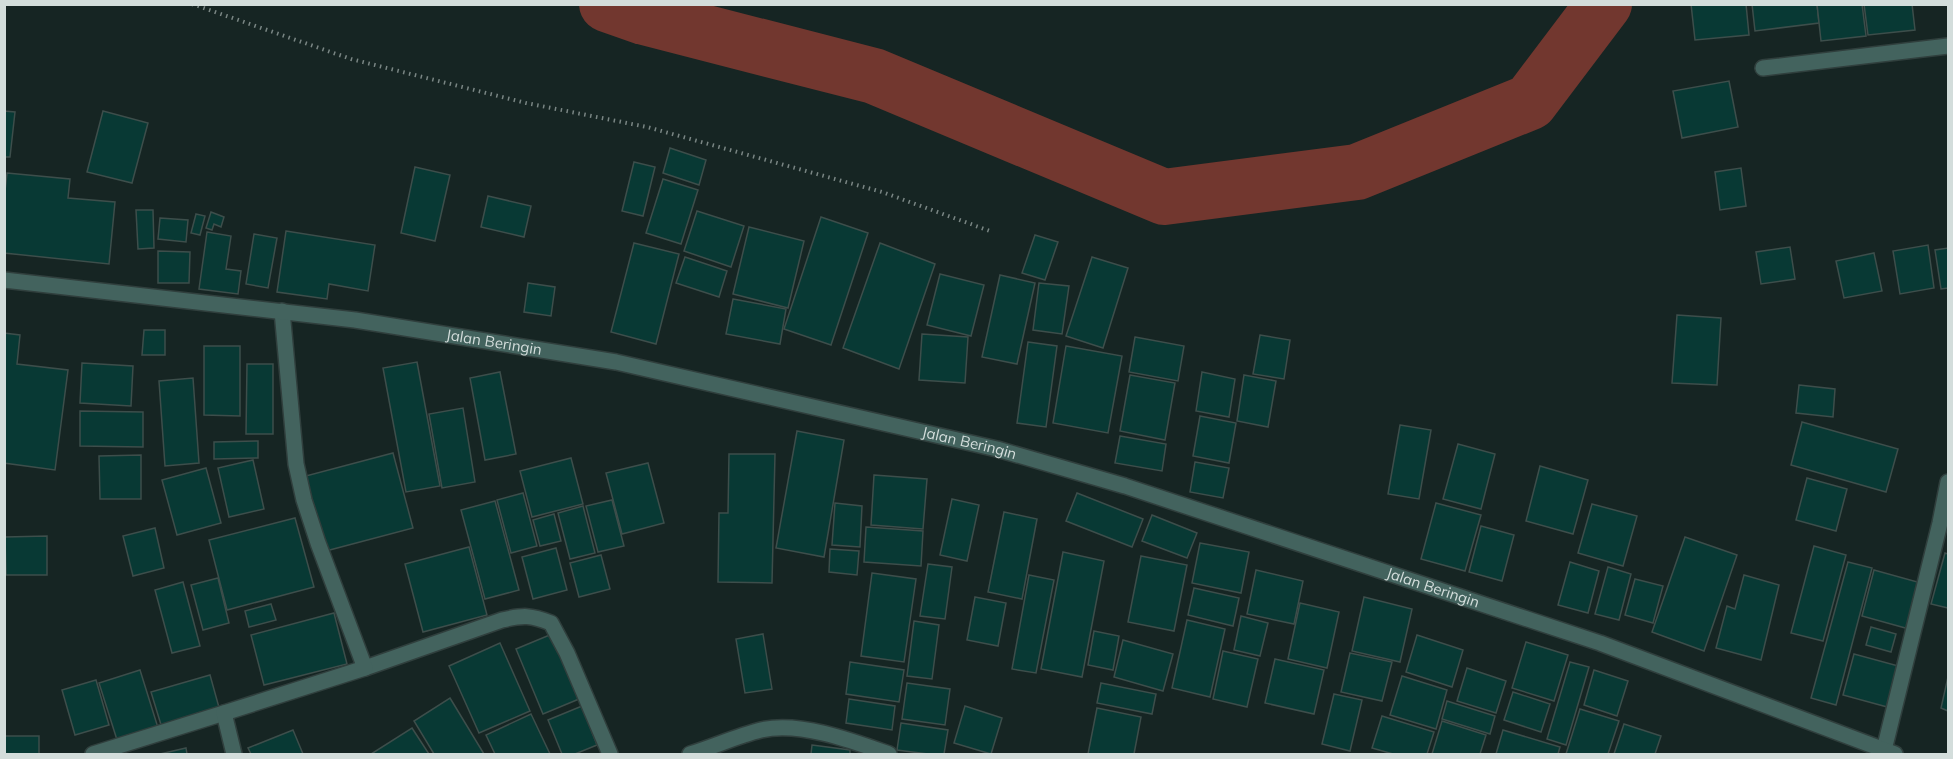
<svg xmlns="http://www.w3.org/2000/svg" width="1953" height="759" viewBox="0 0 1953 759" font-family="Mulish,sans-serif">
	<rect width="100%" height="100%" fill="#162523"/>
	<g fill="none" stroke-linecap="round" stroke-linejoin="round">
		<path stroke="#72372f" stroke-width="56" d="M607 4 644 17 874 76 1164 197 1357 172 1530 102 1604 4"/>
	</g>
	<g fill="#083934" stroke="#3d4e4b" stroke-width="1.5">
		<path d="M1691 4H1746L1749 35 1695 40Z"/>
		<path d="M1752 4H1817L1819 23 1755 31Z"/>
		<path d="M1817 4H1862L1866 36 1821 41Z"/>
		<path d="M1864 4H1912L1915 30 1868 35Z"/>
		<path d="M1729 81 1738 127 1682 138 1673 91Z"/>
		<path d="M4 111 15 112 10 157H4Z"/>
		<path d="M103 111 148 123 132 183 87 172Z"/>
		<path d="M670 148 706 160 699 185 663 173Z"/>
		<path d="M634 162 655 167 643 216 622 211Z"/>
		<path d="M415 167 450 175 435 241 401 233Z"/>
		<path d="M1741 168 1746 206 1720 210 1715 172Z"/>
		<path d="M7 173 70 179 68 198 115 202 109 264 4 253V200Z"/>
		<path d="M663 179 698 190 681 244 646 233Z"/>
		<path d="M488 196 531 206 524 237 481 227Z"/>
		<path d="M136 210H153L154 248 138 249Z"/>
		<path d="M697 211 744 226 731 267 684 251Z"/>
		<path d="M211 212 224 217 221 227 214 224 212 230 206 228Z"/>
		<path d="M196 214 205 216 200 235 191 233Z"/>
		<path d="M821 217 868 233 831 345 784 329Z"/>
		<path d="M160 218 188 220 186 242 158 239Z"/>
		<path d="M749 227 804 241 788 308 733 294Z"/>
		<path d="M286 231 375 245 368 291 329 284 327 299 277 292Z"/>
		<path d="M207 232 231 236 226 269 241 271 238 294 199 289Z"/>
		<path d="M254 234 277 238 268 288 246 284Z"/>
		<path d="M1035 235 1058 242 1045 280 1022 273Z"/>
		<path d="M634 243 679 254 656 344 611 332Z"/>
		<path d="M880 243 935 264 899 369 843 348Z"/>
		<path d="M1928 245 1934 288 1900 294 1893 251Z"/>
		<path d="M1790 247 1795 279 1761 284 1756 252Z"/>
		<path d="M1948 248V288L1941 289 1935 250Z"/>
		<path d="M158 251 190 252 189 283H158Z"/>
		<path d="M1874 253 1882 291 1844 298 1836 261Z"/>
		<path d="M685 257 727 271 719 297 676 283Z"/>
		<path d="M1092 257 1128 268 1103 348 1066 336Z"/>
		<path d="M940 274 984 285 971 336 927 325Z"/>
		<path d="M1000 275 1035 283 1017 364 982 357Z"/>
		<path d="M528 283 555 287 551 316 524 312Z"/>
		<path d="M1039 283 1069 286 1062 334 1033 330Z"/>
		<path d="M733 299 786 309 780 344 726 334Z"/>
		<path d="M1677 315 1721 318 1717 385 1672 383Z"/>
		<path d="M144 330H165V355H142Z"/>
		<path d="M4 333 20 335 17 364 68 370 55 470 4 463Z"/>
		<path d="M922 334 968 337 965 383 919 380Z"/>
		<path d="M1260 335 1290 340 1284 379 1253 374Z"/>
		<path d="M1135 337 1184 346 1178 381 1129 372Z"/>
		<path d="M1028 342 1057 346 1046 427 1017 423Z"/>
		<path d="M204 346H240V416L204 415Z"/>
		<path d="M1066 346 1122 356 1108 433 1053 423Z"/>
		<path d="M417 362 440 486 406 492 383 368Z"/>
		<path d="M82 363 133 366 131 406 80 403Z"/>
		<path d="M247 364H273V434H246Z"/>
		<path d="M500 372 516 454 485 460 470 378Z"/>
		<path d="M1202 372 1235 379 1229 417 1196 411Z"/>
		<path d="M1130 375 1175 383 1165 440 1120 431Z"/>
		<path d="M1244 375 1276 381 1268 427 1237 421Z"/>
		<path d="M193 378 199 463 165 466 159 381Z"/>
		<path d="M1799 385 1835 389 1833 417 1796 413Z"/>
		<path d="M463 408 475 482 442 488 429 414Z"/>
		<path d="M80 411 143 412V447L80 446Z"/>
		<path d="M1200 416 1236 423 1229 463 1193 456Z"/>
		<path d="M1802 422 1898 449 1886 492 1791 465Z"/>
		<path d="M1400 425 1431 430 1419 499 1388 494Z"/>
		<path d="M797 431 844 440 824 557 776 548Z"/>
		<path d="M1120 436 1166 444 1162 471 1115 463Z"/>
		<path d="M258 441V458L214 459V442Z"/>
		<path d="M1458 444 1495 454 1481 509 1443 499Z"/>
		<path d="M393 453 413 528 322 552 302 477Z"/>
		<path d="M729 454H775L772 583 718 582 719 513H728Z"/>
		<path d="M141 455V499H100L99 456Z"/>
		<path d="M571 458 583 504 532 517 520 471Z"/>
		<path d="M253 460 264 509 229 517 218 468Z"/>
		<path d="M1195 462 1229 468 1223 498 1190 492Z"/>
		<path d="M648 463 664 523 622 534 606 473Z"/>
		<path d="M1540 466 1588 480 1573 534 1526 521Z"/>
		<path d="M206 468 221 523 177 535 162 480Z"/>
		<path d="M874 475 927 479 923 529 871 525Z"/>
		<path d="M1807 478 1847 489 1836 531 1796 520Z"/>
		<path d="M523 493 537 546 511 553 497 500Z"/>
		<path d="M1077 493 1143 519 1132 547 1066 521Z"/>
		<path d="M952 499 979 505 967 561 940 555Z"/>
		<path d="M612 500 624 546 598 552 586 506Z"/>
		<path d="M495 501 519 590 485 599 461 510Z"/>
		<path d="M835 503 862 506 860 547 832 545Z"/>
		<path d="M1436 503 1481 515 1465 571 1421 559Z"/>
		<path d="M1592 504 1637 516 1623 566 1578 553Z"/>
		<path d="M583 506 595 553 570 559 558 513Z"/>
		<path d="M1004 512 1037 519 1022 599 988 592Z"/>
		<path d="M554 514 561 541 540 546 533 520Z"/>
		<path d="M1152 515 1197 533 1187 558 1142 541Z"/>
		<path d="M295 518 314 587 227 610 209 540Z"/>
		<path d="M1481 526 1514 535 1502 581 1469 572Z"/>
		<path d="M866 527 923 531 921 566 864 562Z"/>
		<path d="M155 528 164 568 133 576 123 536Z"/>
		<path d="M47 536V575H6L5 537Z"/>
		<path d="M1685 537 1737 555 1704 651 1652 632Z"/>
		<path d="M1200 543 1249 552 1241 593 1192 583Z"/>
		<path d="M1814 546 1846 555 1823 641 1791 633Z"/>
		<path d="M469 547 487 615 423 632 405 564Z"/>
		<path d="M556 548 567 590 533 599 522 557Z"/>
		<path d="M830 549 859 551 857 575 829 572Z"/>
		<path d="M1063 552 1104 561 1082 677 1041 669Z"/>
		<path d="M1945 553 1948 554V608L1931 604Z"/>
		<path d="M601 555 610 589 579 597 570 563Z"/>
		<path d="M1141 556 1187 565 1174 631 1128 622Z"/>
		<path d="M1570 562 1599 571 1588 613 1558 605Z"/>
		<path d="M1848 562 1872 568 1836 705 1811 698Z"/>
		<path d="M928 564 952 567 945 619 920 616Z"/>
		<path d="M1608 567 1631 574 1619 620 1595 614Z"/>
		<path d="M1256 570 1303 581 1294 624 1247 614Z"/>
		<path d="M1874 570 1921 583 1909 629 1862 616Z"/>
		<path d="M872 573 916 579 904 662 861 656Z"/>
		<path d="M1029 575 1054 580 1036 673 1012 669Z"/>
		<path d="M1744 575 1779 585 1761 660 1716 648 1727 606 1735 609Z"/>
		<path d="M218 578 229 623 203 630 191 585Z"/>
		<path d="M1635 579 1663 586 1653 623 1625 615Z"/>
		<path d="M183 582 200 646 172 653 155 590Z"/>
		<path d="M1194 588 1239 598 1233 626 1188 615Z"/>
		<path d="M975 597 1006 603 998 646 967 640Z"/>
		<path d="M1364 597 1412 609 1400 662 1352 651Z"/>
		<path d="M1300 603 1339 612 1327 668 1288 659Z"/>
		<path d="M271 604 276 620 249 627 245 611Z"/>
		<path d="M334 613 347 664 264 685 251 635Z"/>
		<path d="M1241 616 1268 623 1260 656 1234 650Z"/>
		<path d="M1187 620 1225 629 1210 697 1172 688Z"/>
		<path d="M914 621 939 625 932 679 907 676Z"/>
		<path d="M1871 627 1896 634 1891 652 1866 645Z"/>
		<path d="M1094 631 1119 636 1113 670 1088 665Z"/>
		<path d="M552 634 579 699 543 714 516 649Z"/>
		<path d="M763 634 772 689 745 693 736 639Z"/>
		<path d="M1417 635 1463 650 1452 687 1406 672Z"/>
		<path d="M1123 640 1173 654 1163 691 1114 677Z"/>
		<path d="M1526 642 1568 655 1554 701 1512 688Z"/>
		<path d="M500 643 530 711 479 733 449 666Z"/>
		<path d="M1223 651 1258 659 1247 707 1213 699Z"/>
		<path d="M1350 653 1392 662 1382 701 1341 692Z"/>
		<path d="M1854 654 1902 667 1891 708 1843 695Z"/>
		<path d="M1275 659 1324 670 1314 714 1265 703Z"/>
		<path d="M850 662 904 670 899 702 846 694Z"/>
		<path d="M1570 662 1589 667 1566 745 1547 739Z"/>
		<path d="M1467 668 1506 681 1496 713 1457 701Z"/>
		<path d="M140 670 159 731 118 743 99 683Z"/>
		<path d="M1594 670 1628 681 1617 716 1584 705Z"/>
		<path d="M210 675 220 711 162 728 151 692Z"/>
		<path d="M1402 676 1447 690 1436 729 1390 715Z"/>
		<path d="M1948 677V711L1941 708Z"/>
		<path d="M96 680 109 725 75 735 62 690Z"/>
		<path d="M907 683 950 689 945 725 902 719Z"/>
		<path d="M1101 683 1156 694 1152 714 1097 703Z"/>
		<path d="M1513 692 1550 704 1541 732 1504 720Z"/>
		<path d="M1334 694 1362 700 1350 751 1322 744Z"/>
		<path d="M450 698 484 754H434L414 721Z"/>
		<path d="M849 699 895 706 892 730 846 723Z"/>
		<path d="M1447 701 1495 716 1490 734 1442 719Z"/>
		<path d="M582 706 597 745 575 754H562L548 720Z"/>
		<path d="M965 706 1002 718 991 754 954 743Z"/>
		<path d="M1097 708 1141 717 1134 754H1088Z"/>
		<path d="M1580 709 1619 721 1608 754H1566Z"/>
		<path d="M531 714 550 754H495L486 735Z"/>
		<path d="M1382 716 1434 732 1427 754H1393L1372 748Z"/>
		<path d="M1442 721 1486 735 1480 754H1432Z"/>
		<path d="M901 723 948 730 944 754H928L897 750Z"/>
		<path d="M1624 724 1661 736 1655 754H1614Z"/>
		<path d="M412 728 429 754H371Z"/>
		<path d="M293 730 303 754H251L248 748Z"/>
		<path d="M1503 730 1560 747 1558 754H1496Z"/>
		<rect x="4" y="736" width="35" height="18"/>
		<path d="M812 745 850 750V754H811Z"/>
		<path d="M186 748 187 754H160Z"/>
	</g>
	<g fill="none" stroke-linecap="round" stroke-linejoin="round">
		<g stroke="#303f3d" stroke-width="18">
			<g id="minor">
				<path d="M1763 68 1948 46"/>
				<path d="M365 668 502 620C523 615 531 615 551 623L567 653 610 754"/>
				<path d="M1884 750 1940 523 1948 482"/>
				<path d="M93 754 224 713"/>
				<path d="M234 754 224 713 365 668 318 543 304 500 296 464 282 311"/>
				<path d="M690 754C713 747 737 736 761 730 800 721 853 741 889 754"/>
			</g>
		</g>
		<g stroke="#303f3d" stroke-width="18">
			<g id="tertiary">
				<path id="s1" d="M4 280 355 320 616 362 997 449 1125 486 1600 643 1895 754"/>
			</g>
		</g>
		<path stroke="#7a8684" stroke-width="4" stroke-dasharray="1.5 4.5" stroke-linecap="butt" d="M192 4 351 59 526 103 647 127 882 192 990 231"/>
		<use href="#minor" stroke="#43635e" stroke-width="15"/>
		<use href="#tertiary" stroke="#43635e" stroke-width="15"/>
	</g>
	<g text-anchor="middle" stroke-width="4.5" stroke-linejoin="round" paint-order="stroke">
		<g font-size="15" fill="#d3dddb" stroke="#162523">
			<text dy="5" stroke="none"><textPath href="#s1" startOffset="494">Jalan Beringin</textPath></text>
			<text dy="5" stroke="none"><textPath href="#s1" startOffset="980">Jalan Beringin</textPath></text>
			<text dy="5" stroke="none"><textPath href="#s1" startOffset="1466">Jalan Beringin</textPath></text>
		</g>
	</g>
	<rect width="1953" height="759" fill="none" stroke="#d3dddb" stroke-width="12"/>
</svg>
